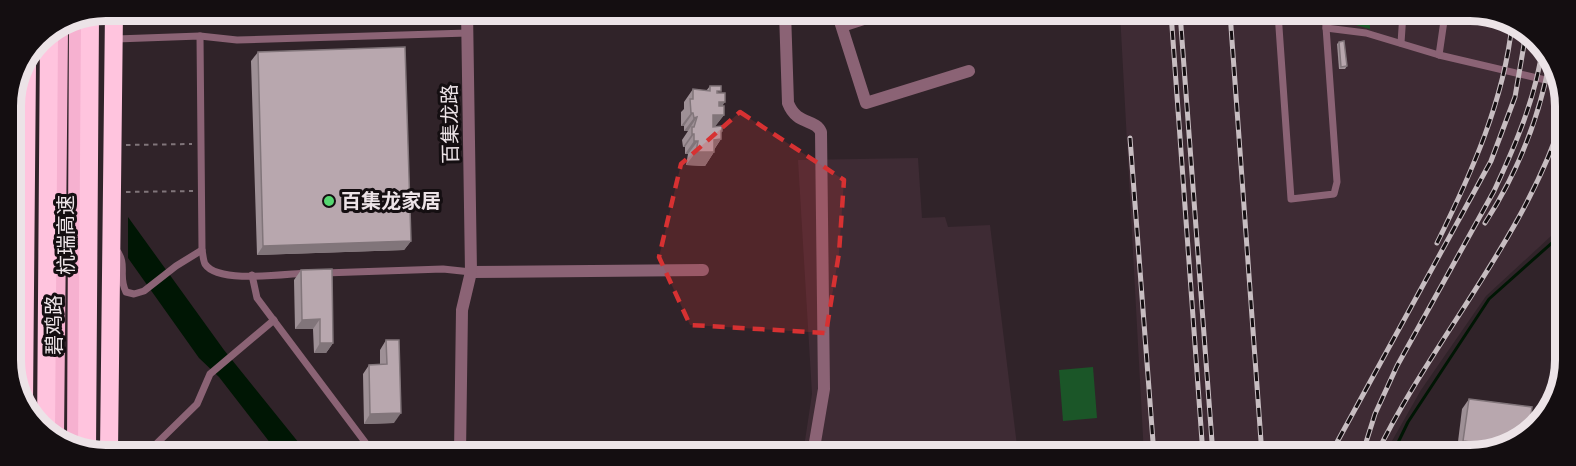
<svg xmlns="http://www.w3.org/2000/svg" width="1576" height="466" viewBox="0 0 1576 466" font-family="Montserrat,'Noto Sans SC',sans-serif">
	<rect width="100%" height="100%" fill="#302329"/>
	<g fill="#3e2b34">
		<path d="M1120 13 1495 14 1542 43 1564 88 1563 225 1486 296 1421 390 1384 455H1144Z"/>
		<path d="M918 158 922 218 945 217 948 227 990 225 1018 454H803L812 394 798 160Z"/>
	</g>
	<g fill="#1b5628">
		<path d="M1352 13H1369L1370 29 1352 24Z"/>
		<path d="M1093 367 1097 418 1063 421 1059 370Z"/>
	</g>
	<path fill="#001604" d="M128 217 224 350 307 453H278L219 377 199 358 128 258Z"/>
	<g fill="none" stroke-linecap="round" stroke-linejoin="round">
		<path stroke="#001604" stroke-width="3" d="M1392 455 1408 422 1489 299 1563 233"/>
		<g stroke="#80757a" stroke-width="2" stroke-dasharray="4.5 4.5" stroke-linecap="butt">
			<path d="M126 145 192 144"/>
			<path d="M126 192 193 191"/>
		</g>
		<g stroke="#8b6375" stroke-width="7">
			<path d="M1278 13 1291 199 1334 194 1337 182 1325 13"/>
			<path d="M1326 28 1366 33 1439 55 1554 82 1556 73"/>
			<path d="M200 36 202 250C203 254 203 260 205 264 218 284 285 274 307 273"/>
			<path d="M116 39 200 36 237 40 468 33"/>
			<path d="M1401 43 1403 13"/>
			<path d="M1439 55 1445 14"/>
			<path d="M11 140 21 125"/>
			<path d="M11 170 22 185"/>
			<path d="M115 248C129 265 117 275 126 292L134 294 144 291 176 266 202 250"/>
			<path d="M324 273 443 269 471 272"/>
			<path d="M252 275 257 298 371 450 380 453 460 451"/>
			<path d="M148 452 197 404 210 374 274 320"/>
		</g>
		<g stroke="#8b6375" stroke-width="12">
			<path d="M785 12 788 103C797 126 815 118 821 132L824 389 813 454"/>
			<path d="M837 12 866 103 969 71"/>
			<path d="M842 26 885 12"/>
			<path d="M471 272 703 270"/>
		</g>
		<path stroke="#8b6375" stroke-width="12" d="M460 453 462 310 471 272 467 11"/>
		<g stroke="#f6b1d0" stroke-width="16">
			<path d="M56 438 60 29"/>
			<path d="M75 448 77 22"/>
		</g>
		<g stroke="#ffc4de" stroke-width="18">
			<path d="M24 401 27 64"/>
			<path d="M46 432 49 34"/>
			<path d="M87 452 90 17"/>
			<path d="M109 452 114 11"/>
		</g>
		<g stroke="#c7bdc1" stroke-width="5">
			<g id="rail">
				<path d="M1171 13 1203 455"/>
				<path d="M1180 13 1213 455"/>
				<path d="M1230 13 1262 455"/>
				<path d="M1130 138 1154 455"/>
				<path d="M1485 223C1518 172 1539 119 1550 60"/>
				<path d="M1437 243C1471 174 1504 101 1512 24"/>
				<path d="M1330 455 1491 161 1515 97 1526 33"/>
				<path d="M1362 455 1375 414 1397 366 1494 191C1516 144 1536 97 1543 45"/>
				<path d="M1376 455C1433 338 1525 239 1564 114"/>
			</g>
		</g>
		<use href="#rail" stroke="#140e11" stroke-width="3" stroke-dasharray="9" stroke-linecap="butt"/>
	</g>
	<g fill="#9e9096">
		<path d="M1339 42 1347 66 1345 69H1339L1337 44Z"/>
		<path d="M258 52 411 241 404 250 257 255 251 61Z"/>
		<path d="M710 86 719 93 723 106 724 115 715 126 722 131 721 133V139L714 150V152L705 166 686 165 688 154H685V147H683L682 140 688 131H684V126H681V112L684 109V102L693 89 706 91Z"/>
		<path d="M301 270 333 343 326 353H314L313 329H295L294 280Z"/>
		<path d="M386 340 394 423 364 424 363 374 369 365 380 364V350Z"/>
		<path d="M1469 399 1532 407 1457 450 1462 409Z"/>
	</g>
	<g fill="#81757a">
		<path d="M396 11H437L395 12Z"/>
		<path d="M719 102H725L716 115H724L714 128H704Z"/>
		<path d="M691 113H693L684 126H681Z"/>
		<path d="M697 117 688 131H684L694 118Z"/>
		<path d="M721 131H722L716 139H721L712 152H714L705 166 686 165 696 152Z"/>
		<path d="M692 134H694L685 147H683Z"/>
		<path d="M694 141H698L688 154H685Z"/>
		<path d="M411 241 404 250 257 255 263 246Z"/>
		<path d="M320 319 313 329H295L302 320Z"/>
		<path d="M320 343H333L326 353H314Z"/>
		<path d="M401 413 394 423 364 424 370 414Z"/>
		<path d="M1463 441 1501 446 1481 453 1457 450Z"/>
	</g>
	<g fill="#b8a7ae" stroke="#81757a" stroke-width="1.5">
		<path d="M1344 41 1347 66 1341 67 1339 42Z"/>
		<path d="M405 47 411 241 263 246 258 52Z"/>
		<path d="M710 86H721V91H717V93H725V102H719V106H724V115H713V127L722 126V131H721V139L714 140V152H696L698 141H694V134H692V127H694L697 117 694 118 693 113H691L690 99H693V89L710 91Z"/>
		<path d="M332 269 333 343H320V319L302 320 301 270Z"/>
		<path d="M386 340H399L401 413 370 414 369 365 387 364Z"/>
		<path d="M1469 399 1532 407 1528 436 1501 446 1463 441Z"/>
	</g>
	<path fill="#d73132" fill-opacity="0.2" stroke="#d73132" stroke-width="4.5" stroke-dasharray="12 8" stroke-linejoin="round" d="M740 112 844 180 839 253 826 333 690 325 659 257 681 164Z"/>
	<circle fill="#55d671" stroke="#140e11" stroke-width="2" cx="329" cy="201" r="6"/>
	<g text-anchor="middle" stroke-width="6" stroke-linejoin="round" paint-order="stroke">
		<g font-size="20" fill="#ece3e7" stroke="#140e11">
			<text transform="translate(450 124) rotate(-91)" y="7">百集龙路</text>
			<text transform="translate(66 235) rotate(-90)" y="7">杭瑞高速</text>
			<text transform="translate(54 325) rotate(-90)" y="7">碧鸡路</text>
		</g>
		<g font-size="20" font-weight="bold" fill="#ece3e7" stroke="#140e11" text-anchor="start">
			<text x="341" y="208">百集龙家居</text>
		</g>
	</g>
	<path d="M0 0H1576V466H0ZM106 21H1470A85 85 0 0 1 1555 106V360A85 85 0 0 1 1470 445H106A85 85 0 0 1 21 360V106A85 85 0 0 1 106 21Z" fill="#140e11" fill-rule="evenodd"/>
	<path fill="none" stroke="#ece3e7" stroke-width="8" d="M106 21H1470A85 85 0 0 1 1555 106V360A85 85 0 0 1 1470 445H106A85 85 0 0 1 21 360V106A85 85 0 0 1 106 21Z"/>
</svg>
